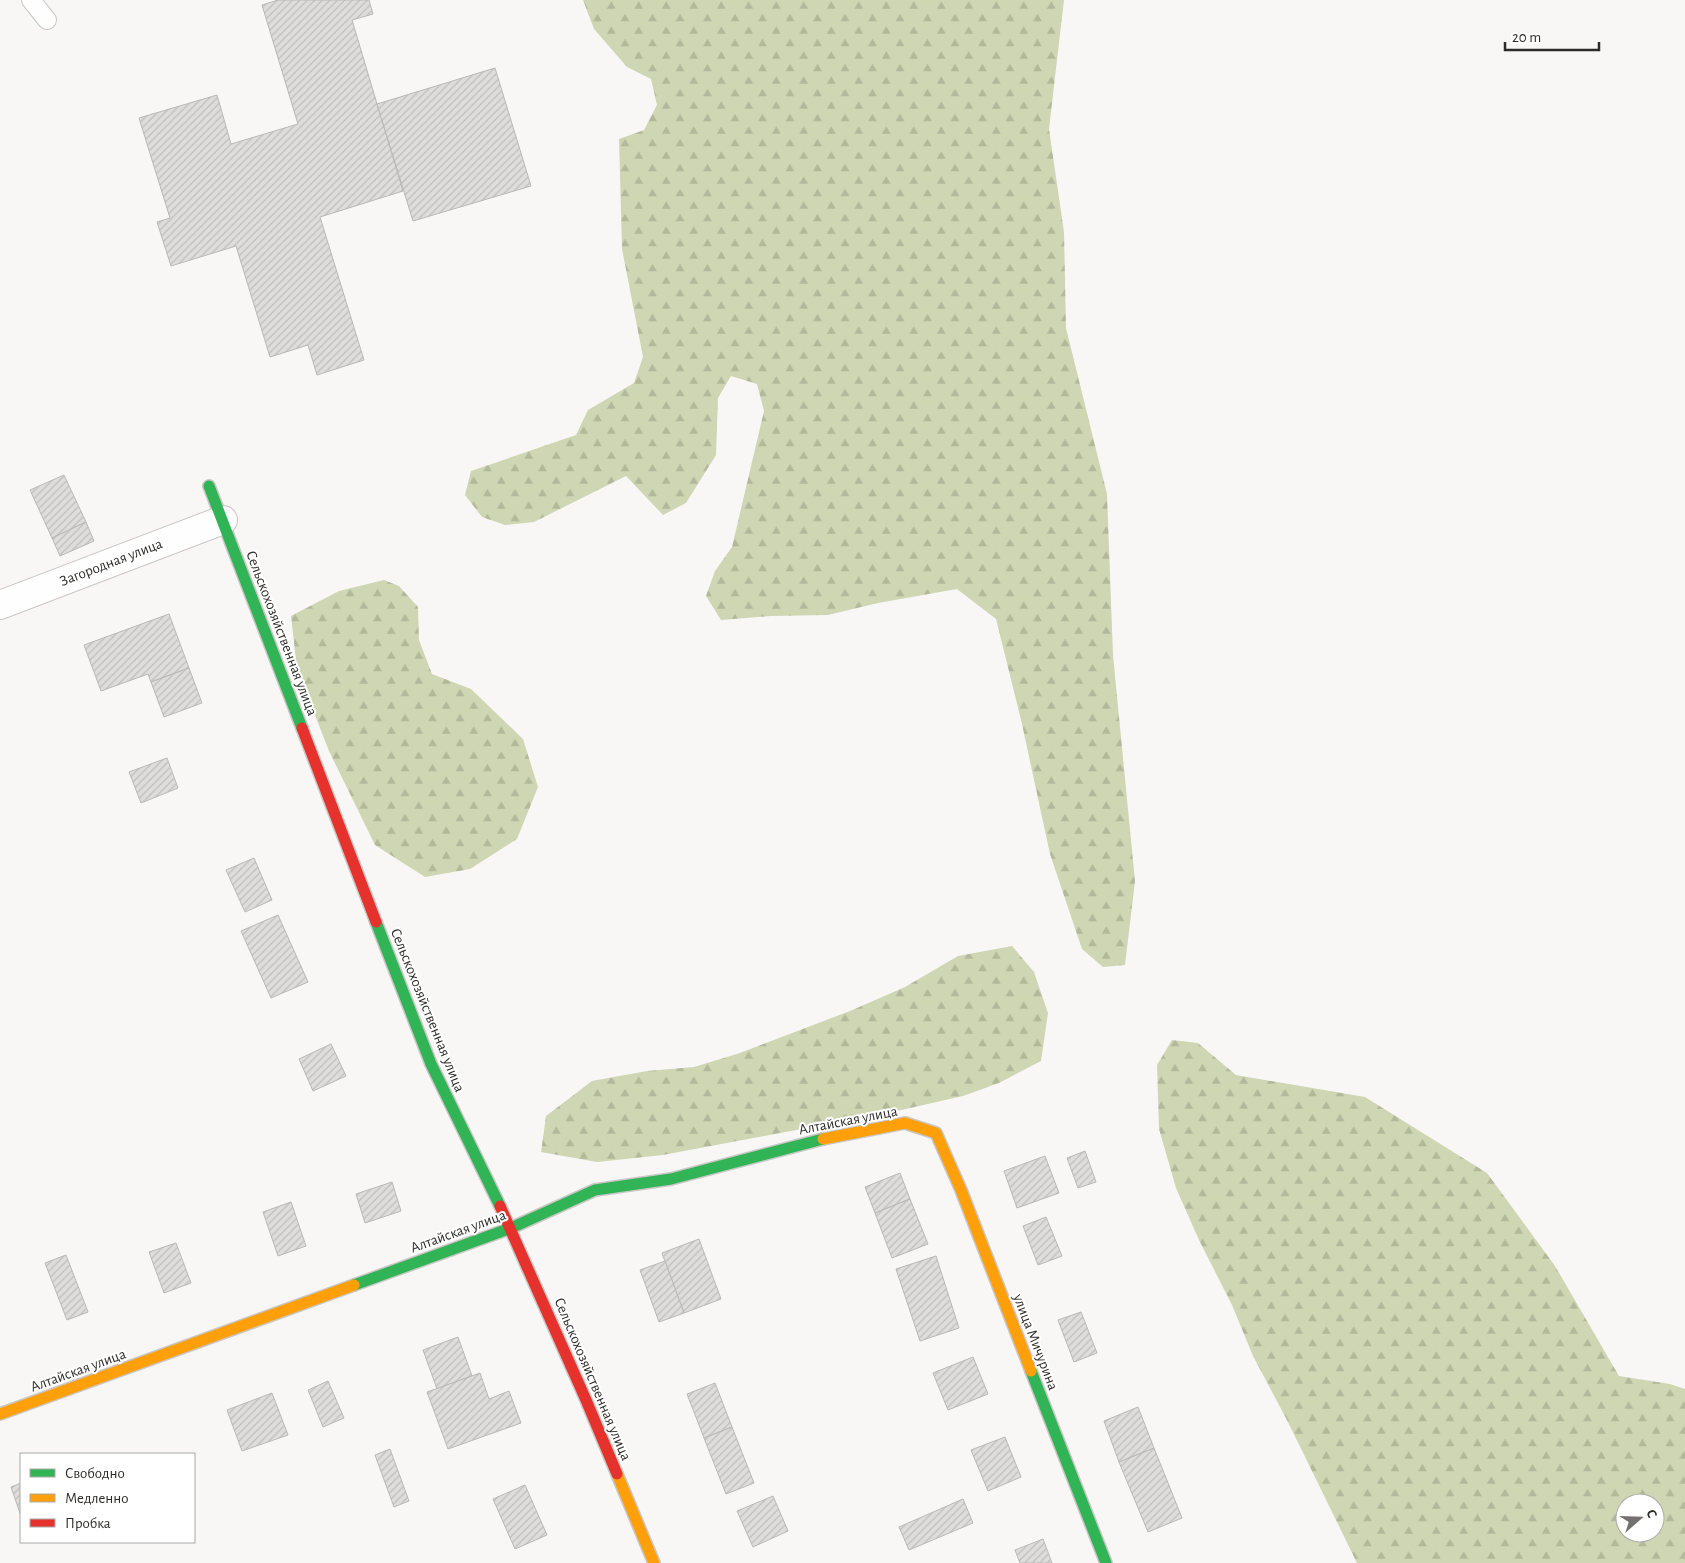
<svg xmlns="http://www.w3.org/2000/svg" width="1685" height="1563" viewBox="0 0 1685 1563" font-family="'Alegreya Sans',sans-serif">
	<defs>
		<pattern id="forest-firs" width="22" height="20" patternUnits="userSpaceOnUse" patternTransform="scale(1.25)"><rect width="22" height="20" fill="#cfd6b3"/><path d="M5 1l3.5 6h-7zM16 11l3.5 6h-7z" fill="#b2b89a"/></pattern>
		<pattern id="building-hatch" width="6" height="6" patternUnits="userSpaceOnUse" patternTransform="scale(1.25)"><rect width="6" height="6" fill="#dfdddb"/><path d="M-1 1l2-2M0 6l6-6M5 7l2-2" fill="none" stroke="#c0bebc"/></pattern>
	</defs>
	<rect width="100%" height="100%" fill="#f9f7f5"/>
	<g fill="url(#forest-firs)" fill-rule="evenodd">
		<path d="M583 0H1064L1049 129 1064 232 1066 328 1107 494 1113 655 1135 881 1125 965 1103 967 1082 949 1050 854 1022 724 996 619 957 589 878 603 828 615 771 616 721 620 706 596 715 571 732 547 764 411 757 384 731 376 718 398 716 455 686 503 663 515 626 476 534 522 505 525 482 517 465 495 471 471 576 435 588 410 634 383 643 357 622 249 619 139 644 130 657 105 651 79 627 67 594 29Z"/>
		<path d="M384 580 399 586 418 607 419 640 432 674 471 689 523 739 538 787 517 839 470 869 425 877 375 845 329 751 297 669 291 616 339 591Z"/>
		<path d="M1012 946 1034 972 1048 1013 1041 1061 999 1083 963 1096 866 1118 812 1127 663 1155 597 1162 541 1152 546 1116 592 1081 647 1071 694 1067 740 1053 850 1011 905 987 958 956Z"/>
		<path d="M1172 1040 1198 1043 1236 1075 1365 1097 1487 1173 1555 1266 1619 1376 1670 1384 1685 1389V1563H1357L1288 1422 1253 1356 1232 1305 1199 1240 1176 1188 1159 1129 1157 1065ZM1625 1503H1655V1533H1625Z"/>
	</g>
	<g fill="url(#building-hatch)" stroke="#bab8b7">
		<path d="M278 0H369L373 14 352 20 403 191 320 217 364 360 317 375 308 345 270 357 236 246 171 266 157 222 170 218 139 118 217 95 231 144 298 124 262 5Z"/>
		<path d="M495 68 531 186 413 221 377 104Z"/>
		<path d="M64 475 86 522 52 538 30 490Z"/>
		<path d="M86 522 94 541 60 556 52 538Z"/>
		<path d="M169 614 189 668 151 682 148 674 101 691 84 645Z"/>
		<path d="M189 668 202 703 164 717 151 682Z"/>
		<path d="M167 758 178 788 141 803 129 772Z"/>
		<path d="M254 858 272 900 245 912 226 870Z"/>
		<path d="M278 915 308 982 271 998 241 931Z"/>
		<path d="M331 1044 346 1076 313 1091 299 1059Z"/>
		<path d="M1085 1151 1096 1182 1078 1188 1067 1158Z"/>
		<path d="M1045 1156 1059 1193 1017 1208 1004 1171Z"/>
		<path d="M900 1173 910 1199 875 1213 865 1187Z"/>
		<path d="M392 1182 401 1211 365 1223 356 1194Z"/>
		<path d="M910 1199 928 1244 892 1258 875 1213Z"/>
		<path d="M291 1202 306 1246 278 1256 263 1212Z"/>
		<path d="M1046 1217 1062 1256 1038 1265 1023 1226Z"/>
		<path d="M699 1239 721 1299 684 1313 662 1253Z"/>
		<path d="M176 1243 191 1283 164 1293 149 1252Z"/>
		<path d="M66 1255 88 1312 67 1320 45 1263Z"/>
		<path d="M936 1256 959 1328 920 1341 896 1269Z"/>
		<path d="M665 1261 684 1313 659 1322 640 1270Z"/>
		<path d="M1081 1312 1097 1353 1074 1362 1058 1320Z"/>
		<path d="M458 1337 472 1376 437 1389 423 1350Z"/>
		<path d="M973 1357 988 1394 948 1410 933 1373Z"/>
		<path d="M480 1373 489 1399 509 1391 521 1423 448 1449 427 1392Z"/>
		<path d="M328 1381 344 1418 323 1427 308 1390Z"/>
		<path d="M715 1383 732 1427 704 1438 687 1394Z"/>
		<path d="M272 1393 288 1435 242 1451 227 1410Z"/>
		<path d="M1138 1407 1154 1448 1119 1462 1104 1421Z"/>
		<path d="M732 1427 754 1483 726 1494 704 1438Z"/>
		<path d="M1005 1437 1021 1477 988 1491 971 1450Z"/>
		<path d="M1154 1448 1182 1518 1148 1532 1119 1462Z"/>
		<path d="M390 1449 409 1501 394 1507 375 1455Z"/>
		<path d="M21 1483V1516L11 1487Z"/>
		<path d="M525 1485 547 1535 515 1549 493 1499Z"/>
		<path d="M773 1496 788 1531 753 1547 737 1511Z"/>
		<path d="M963 1499 973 1523 909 1550 899 1527Z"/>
		<path d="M1043 1539 1052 1563H1020L1015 1550Z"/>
	</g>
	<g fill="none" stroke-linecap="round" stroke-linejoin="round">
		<g stroke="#c9c7c6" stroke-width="20">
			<path id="lane" d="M31 0 47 20"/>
		</g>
		<g stroke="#c9c7c6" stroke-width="30">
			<path id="street" d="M0 605 223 520"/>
		</g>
		<g stroke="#c9c7c6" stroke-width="14">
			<g id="fast">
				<path d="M209 486 302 728"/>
				<path d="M376 922 431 1064 500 1206"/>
				<path d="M354 1285 511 1228 595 1190 671 1179 823 1139"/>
				<path d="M1031 1371 1106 1563"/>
			</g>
		</g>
		<g stroke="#c9c7c6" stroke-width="14">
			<g id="slow">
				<path d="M823 1139 905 1123 936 1133 961 1190 1031 1371"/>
				<path d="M0 1414 354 1285"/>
				<path d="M617 1474 654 1563"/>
			</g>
		</g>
		<g stroke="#c9c7c6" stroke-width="14">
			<g id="jam">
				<path d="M302 728 376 922"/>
				<path d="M500 1206 586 1400 617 1474"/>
			</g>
		</g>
		<use href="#lane" stroke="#fefefe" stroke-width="18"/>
		<use href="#street" stroke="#fefefe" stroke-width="28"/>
		<use href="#fast" stroke="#30b455" stroke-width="11"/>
		<use href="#slow" stroke="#ff9f0a" stroke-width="11"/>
		<use href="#jam" stroke="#e5322d" stroke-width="11"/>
	</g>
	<g text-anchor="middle" stroke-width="4" stroke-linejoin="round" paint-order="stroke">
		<g font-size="15" fill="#2c2b29" stroke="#fff">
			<text transform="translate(111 562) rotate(-21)" y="5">Загородная улица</text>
			<text transform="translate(282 633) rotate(69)" y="5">Сельскохозяйственная улица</text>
			<text transform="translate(428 1010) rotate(68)" y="5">Сельскохозяйственная улица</text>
			<text transform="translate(848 1120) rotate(-11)" y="5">Алтайская улица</text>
			<text transform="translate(458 1231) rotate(-20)" y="5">Алтайская улица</text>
			<text transform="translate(1036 1342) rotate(69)" y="5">улица Мичурина</text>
			<text transform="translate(78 1370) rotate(-20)" y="5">Алтайская улица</text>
			<text transform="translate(593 1379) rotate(67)" y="5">Сельскохозяйственная улица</text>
		</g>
	</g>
	<rect x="20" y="1453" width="175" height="90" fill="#ffffff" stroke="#abaaa9"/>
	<rect x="30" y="1469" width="25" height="8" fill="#30b455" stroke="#abaaa9"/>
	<text x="65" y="1478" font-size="15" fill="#2c2b29">Свободно</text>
	<rect x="30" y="1494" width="25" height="8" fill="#ff9f0a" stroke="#abaaa9"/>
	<text x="65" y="1503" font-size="15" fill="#2c2b29">Медленно</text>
	<rect x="30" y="1519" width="25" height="8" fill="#e5322d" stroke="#abaaa9"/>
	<text x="65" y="1528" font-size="15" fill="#2c2b29">Пробка</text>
	<g transform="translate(1640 1518) rotate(70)"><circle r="24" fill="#ffffff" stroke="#abaaa9"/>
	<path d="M0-4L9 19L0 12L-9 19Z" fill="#747270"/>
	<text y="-8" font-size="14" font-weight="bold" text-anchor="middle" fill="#2c2b29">С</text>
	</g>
	<path d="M1505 42v8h94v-8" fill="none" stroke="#2c2b29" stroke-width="2.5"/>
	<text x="1512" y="42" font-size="15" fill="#2c2b29" stroke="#ffffff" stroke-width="4" paint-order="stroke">20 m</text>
</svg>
